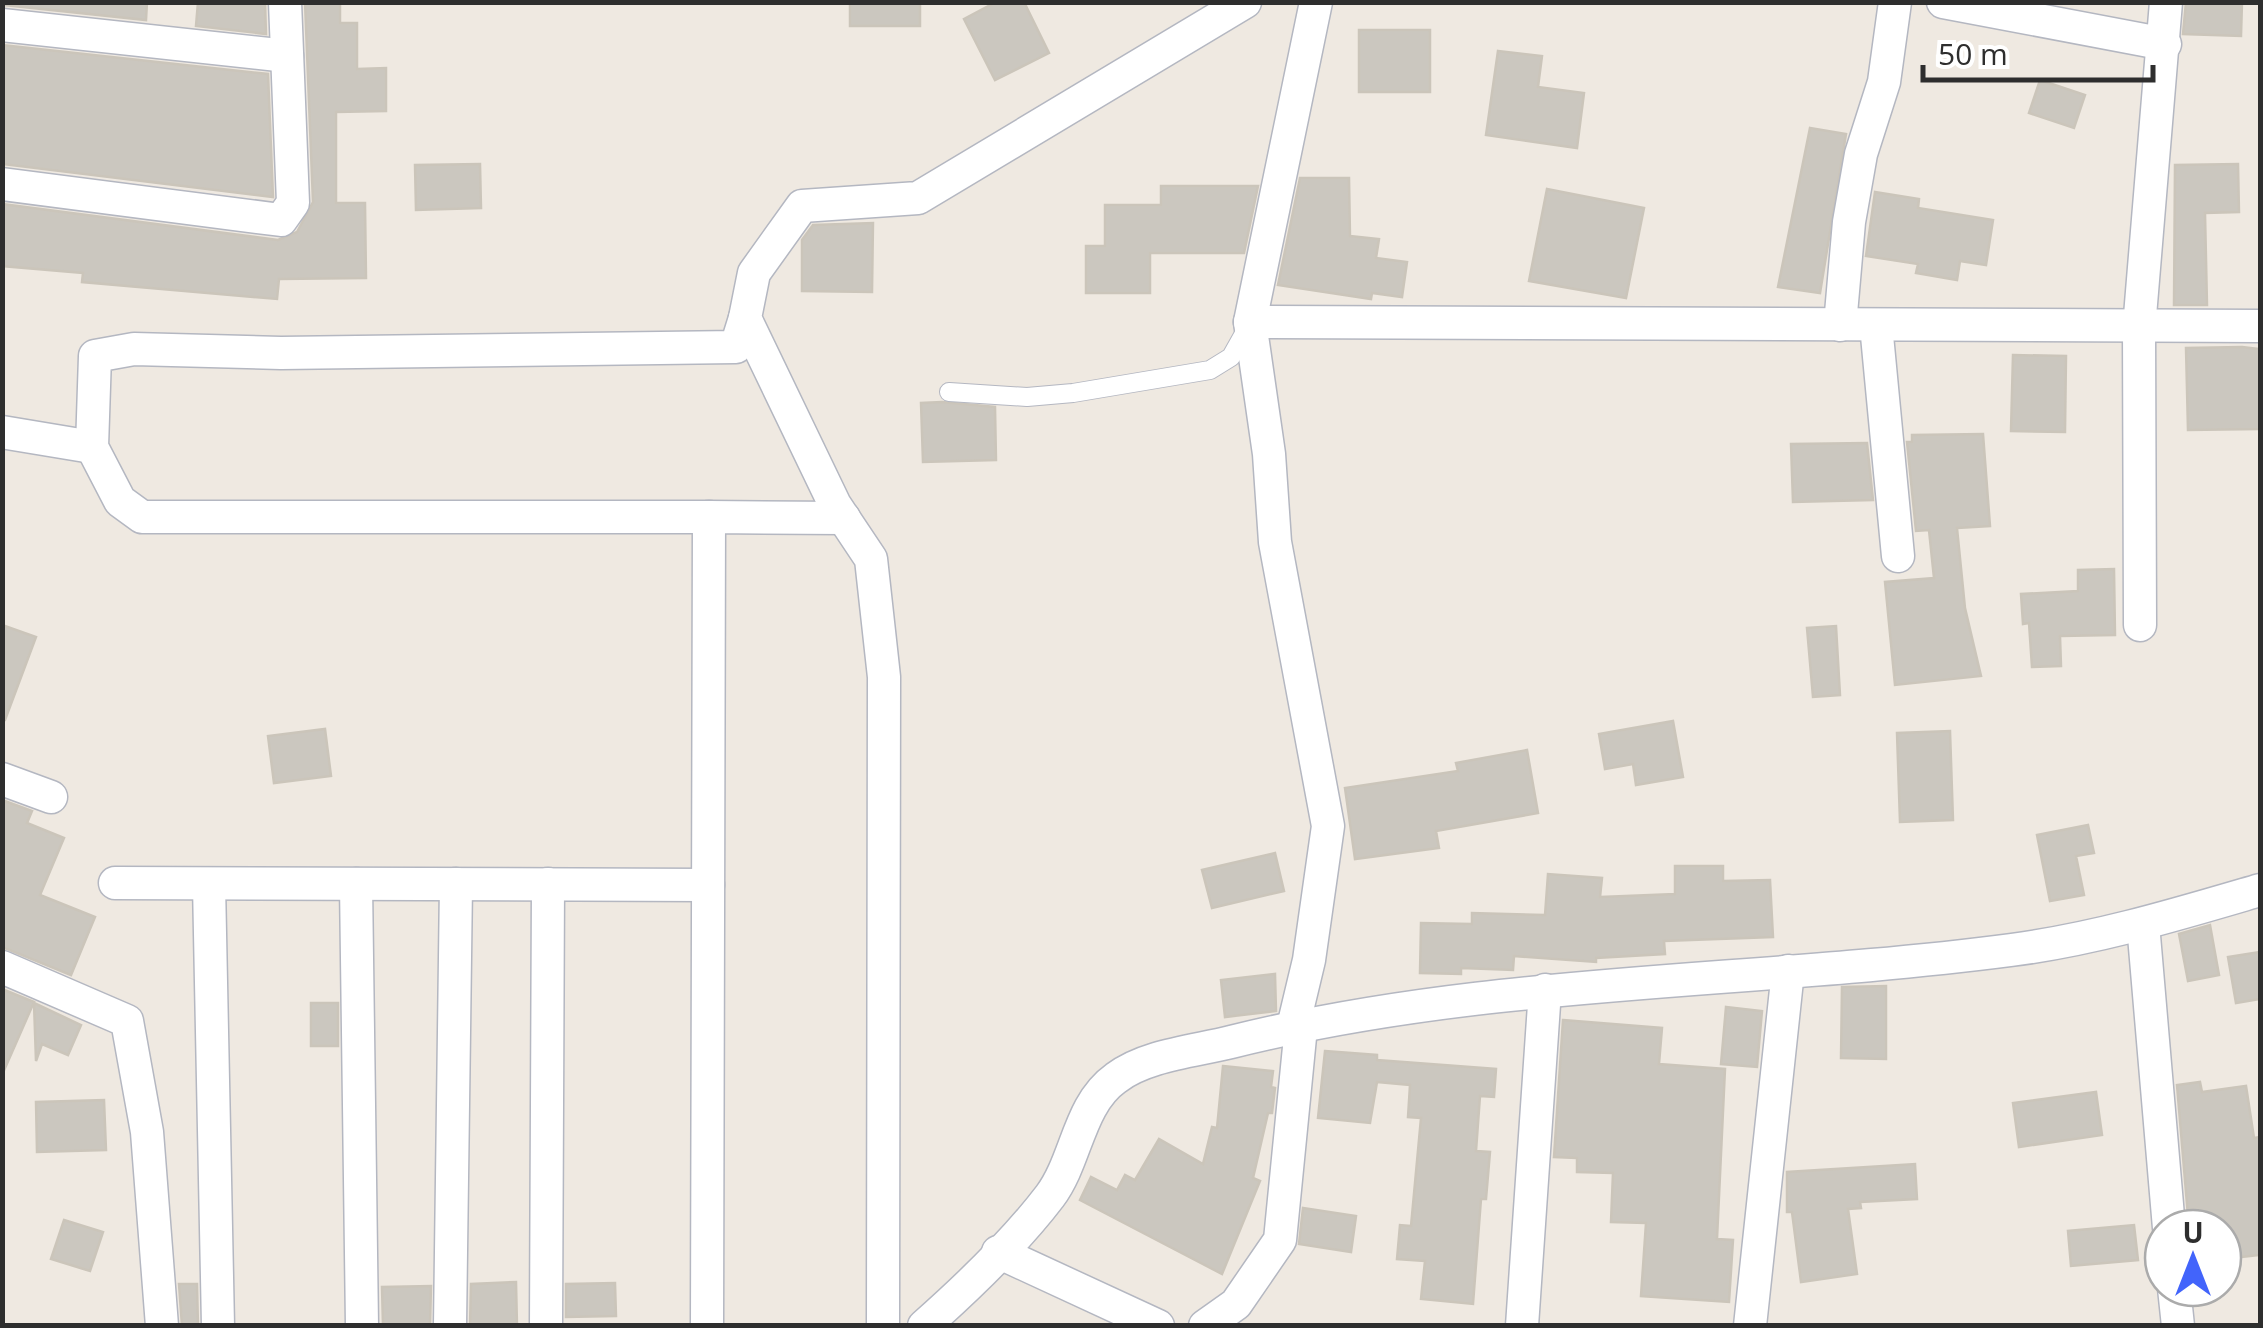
<svg xmlns="http://www.w3.org/2000/svg" width="2263" height="1328" viewBox="0 0 2263 1328" font-family="'Open Sans',sans-serif">
	<rect width="100%" height="100%" fill="#efe9e1"/>
	<g fill="#cbc7bf" stroke="#cbc5ba" stroke-width="2.5">
		<path d="M4 2H147L146 20 3 5Z"/>
		<path d="M198 2H265L266 34 196 26Z"/>
		<path d="M305 2H340V23H357V69L386 68V111L336 112V203H365L366 278 279 279 277 299 82 282 83 273 2 266V204L278 240 297 232 313 202Z"/>
		<rect x="850" y="2" width="70" height="24"/>
		<path d="M996 2H1024L1049 53 995 80 964 19Z"/>
		<path d="M2186 2H2242L2241 36 2183 34Z"/>
		<rect x="1359" y="30" width="71" height="62"/>
		<path d="M2 45 268 74 273 197 2 164Z"/>
		<path d="M1498 51 1542 56 1538 87 1584 93 1577 148 1486 135Z"/>
		<path d="M2040 80 2085 95 2074 128 2029 113Z"/>
		<path d="M1810 128 1846 134 1820 293 1778 287Z"/>
		<path d="M480 164 481 208 416 210 415 165Z"/>
		<path d="M2238 164 2239 212 2205 213 2207 305H2174L2175 165Z"/>
		<path d="M1300 178H1349L1350 236 1379 239 1376 258 1407 262 1402 297 1372 293 1371 299 1278 285Z"/>
		<path d="M1161 186H1258L1244 253H1150V293H1086V246H1105V205H1161Z"/>
		<path d="M1547 189 1644 208 1626 298 1529 281Z"/>
		<path d="M1875 192 1919 199 1918 208 1993 220 1986 265 1960 261 1957 280 1916 273 1918 264 1866 256Z"/>
		<path d="M873 223 872 292 802 291V240L813 225Z"/>
		<path d="M2242 347 2260 349V429L2188 430 2186 348Z"/>
		<path d="M2013 355 2066 356 2065 432 2011 431Z"/>
		<path d="M942 402 995 407 996 460 923 462 921 403Z"/>
		<path d="M1983 434 1990 526 1957 528 1965 608 1981 676 1895 685 1885 582 1934 578 1929 530 1916 531 1907 442H1912V435Z"/>
		<path d="M1867 443 1873 500 1793 502 1791 444Z"/>
		<path d="M2114 569 2115 635 2060 636 2061 666 2032 667 2029 623 2023 624 2021 594 2078 591V570Z"/>
		<path d="M2 625 36 637 5 720H2Z"/>
		<path d="M1836 626 1840 695 1813 697 1807 628Z"/>
		<path d="M1673 721 1683 777 1636 785 1633 764 1605 769 1599 734Z"/>
		<path d="M325 729 331 776 274 783 268 736Z"/>
		<path d="M1950 731 1953 820 1900 822 1897 733Z"/>
		<path d="M1527 750 1538 813 1436 831 1439 848 1355 859 1345 788 1458 771 1456 763Z"/>
		<path d="M2 800 32 811 27 823 64 838 40 895 95 917 71 975 2 947Z"/>
		<path d="M2088 825 2094 853 2076 856 2084 895 2050 901 2037 835Z"/>
		<path d="M1275 853 1284 891 1212 908 1202 870Z"/>
		<path d="M1675 866H1723V881L1770 880 1773 937 1664 941 1665 954 1596 958V962L1514 956 1513 970 1461 968V974L1420 973 1421 923 1472 924V913L1545 915 1548 874 1602 878 1600 897 1675 894Z"/>
		<path d="M2210 925 2219 975 2188 981 2179 934Z"/>
		<path d="M2260 952V999L2236 1003 2228 957Z"/>
		<path d="M1275 974 1276 1011 1225 1017 1221 980Z"/>
		<path d="M1886 986V1059L1841 1058 1842 987Z"/>
		<path d="M2 989 34 1002 2 1075Z"/>
		<path d="M34 1003 81 1025 68 1055 42 1044 36 1061Z"/>
		<rect x="311" y="1003" width="27" height="43"/>
		<path d="M1726 1007 1762 1011 1757 1067 1721 1064Z"/>
		<path d="M1563 1020 1662 1028 1659 1064 1725 1069 1717 1239 1733 1240 1729 1302 1641 1296 1646 1223 1611 1222 1613 1173 1577 1172V1158L1554 1157Z"/>
		<path d="M1325 1051 1377 1055V1060L1496 1069 1494 1097 1480 1096 1476 1151 1490 1152 1486 1199H1481L1473 1304 1421 1299 1425 1261 1397 1259 1400 1225 1411 1226 1421 1118 1408 1117 1410 1085 1377 1082 1370 1123 1318 1118Z"/>
		<path d="M1223 1066 1273 1071 1271 1087 1275 1088 1272 1113H1268L1253 1178 1260 1181 1222 1274 1080 1200 1091 1177 1117 1190 1125 1175 1135 1180 1159 1139 1203 1164 1212 1127 1217 1128Z"/>
		<path d="M2200 1082 2202 1092 2246 1086 2254 1138 2260 1137V1255L2223 1259V1228H2189L2177 1085Z"/>
		<path d="M2096 1092 2102 1135 2019 1147 2013 1103Z"/>
		<path d="M104 1100 106 1150 37 1152 36 1102Z"/>
		<path d="M1915 1164 1917 1199 1860 1202 1861 1208 1848 1209 1857 1274 1801 1282 1792 1212H1787V1172Z"/>
		<path d="M1303 1208 1356 1216 1351 1252 1299 1244Z"/>
		<path d="M64 1220 103 1232 90 1271 51 1259Z"/>
		<path d="M2134 1225 2138 1260 2071 1266 2068 1231Z"/>
		<path d="M516 1282 517 1326H470L471 1284Z"/>
		<path d="M615 1283 616 1316 566 1317V1284Z"/>
		<path d="M179 1284H197L198 1326H182Z"/>
		<path d="M431 1286 430 1326H383L382 1287Z"/>
	</g>
	<g fill="none" stroke-linecap="round" stroke-linejoin="round">
		<g stroke="#b4b7c1" stroke-width="20">
			<path id="service" d="M949 392 1027 397 1073 393 1210 370 1231 357 1249 325"/>
		</g>
		<g stroke="#b4b7c1" stroke-width="35">
			<g id="minor">
				<path d="M1943 2 2165 44"/>
				<path d="M2 25 287 56"/>
				<path d="M2 184 281 220 293 203 285 2"/>
				<path d="M1250 322 2260 326"/>
				<path d="M1840 325 1849 222 1861 154 1884 82 1895 2"/>
				<path d="M1876 325 1898 556"/>
				<path d="M2 432 92 447"/>
				<path d="M709 517H142L120 501 92 447 95 356 134 349 281 353 736 347 745 318"/>
				<path d="M2140 625 2139 328 2166 2"/>
				<path d="M2 779 51 797"/>
				<path d="M115 883 708 885"/>
				<path d="M209 884 218 1326"/>
				<path d="M356 884 362 1326"/>
				<path d="M2143 924 2169 1228"/>
				<path d="M2 967 127 1021 147 1132 162 1326"/>
				<path d="M1293 1027 1309 960 1328 826 1275 542 1269 454 1250 322 1316 2"/>
				<path d="M998 1252 1158 1326"/>
				<path d="M2174 1288 2178 1326"/>
				<path d="M450 1326 456 884"/>
				<path d="M546 1326 548 884"/>
				<path d="M707 1326 709 517 844 518"/>
				<path d="M883 1326 884 677 871 559 835 505 745 318 754 273 802 206 918 198 1245 2"/>
				<path d="M924 1326C968 1287 1015 1242 1050 1196 1077 1160 1078 1105 1116 1078 1146 1055 1196 1051 1231 1042 1486 978 1751 984 2011 950 2096 939 2178 914 2260 890"/>
				<path d="M1205 1326 1236 1304 1280 1240 1301 1027"/>
				<path d="M1522 1326 1545 990"/>
				<path d="M1750 1326 1788 971"/>
			</g>
		</g>
		<use href="#service" stroke="#fff" stroke-width="18"/>
		<use href="#minor" stroke="#fff" stroke-width="32"/>
	</g>
	<rect width="2263" height="1328" fill="none" stroke="#2e2e2e" stroke-width="10"/>
	<g transform="translate(2193 1258)"><circle r="48" fill="#ffffff" stroke="#ababab" stroke-width="2.5"/>
	<path d="M0-8L18 38L0 25L-18 38Z" fill="#4264fb"/>
	<text y="-15" font-size="28" font-weight="bold" text-anchor="middle" fill="#2e2e2e">U</text>
	</g>
	<path d="M1923 65v15h230v-15" fill="none" stroke="#2e2e2e" stroke-width="5"/>
	<text x="1938" y="65" font-size="30" fill="#2e2e2e" stroke="#ffffff" stroke-width="8" paint-order="stroke">50 m</text>
</svg>
